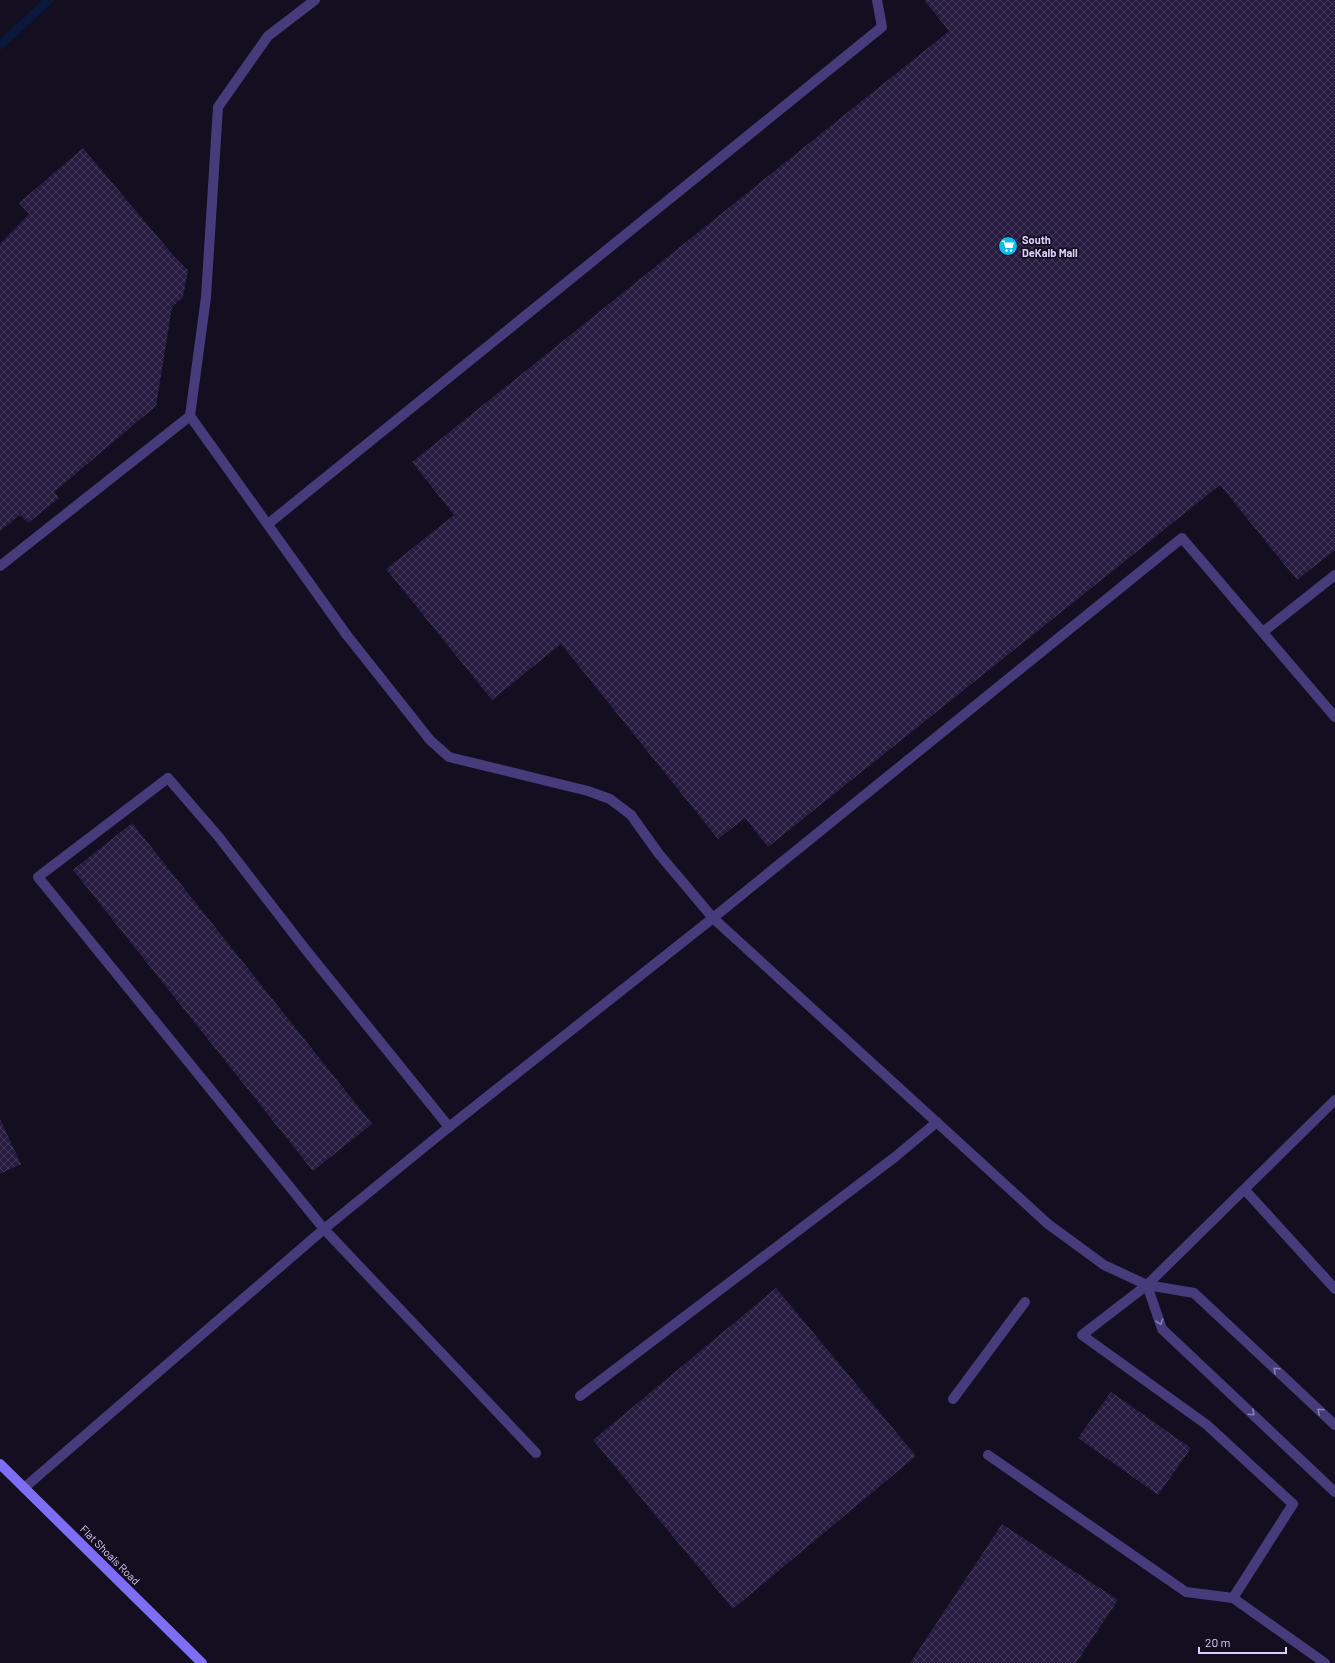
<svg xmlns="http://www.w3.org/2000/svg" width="1335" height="1663" viewBox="0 0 1335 1663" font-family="Barlow,sans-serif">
	<defs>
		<pattern id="building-cross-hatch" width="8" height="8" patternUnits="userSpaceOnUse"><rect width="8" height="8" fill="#271b3f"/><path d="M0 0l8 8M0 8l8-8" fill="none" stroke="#463b5c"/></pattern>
	</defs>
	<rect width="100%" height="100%" fill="#130e20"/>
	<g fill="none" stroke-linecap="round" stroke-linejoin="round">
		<path stroke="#0c183b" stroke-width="9" d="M0 45 49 0"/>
	</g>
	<g fill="url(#building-cross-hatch)">
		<path d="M924 0H1335V550L1297 580 1220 485 768 847 745 818 718 839 561 644 492 700 386 569 454 515 412 462 949 31Z"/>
		<path d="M83 148 173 255 188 270 183 297 172 307 156 406 54 492 59 498 28 523 20 515 0 531V244L29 214 19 203Z"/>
		<path d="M132 823 372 1124 313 1171 73 870Z"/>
		<path d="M0 1119 21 1164 0 1174Z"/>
		<path d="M776 1288 916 1456 733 1609 593 1440Z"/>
		<path d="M1111 1392 1191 1448 1158 1495 1078 1438Z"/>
		<path d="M1002 1524 1118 1600 1076 1663H910Z"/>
	</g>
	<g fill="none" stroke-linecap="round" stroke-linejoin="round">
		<g stroke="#463c7c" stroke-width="10">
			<path d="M315 0 268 36 218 107 206 297 190 416 346 634"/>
			<path d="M268 524 882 27 877 0"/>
			<path d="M0 566 190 416"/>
			<path d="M1263 632 1335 575"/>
			<path d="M168 778 38 877 324 1229 536 1453"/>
			<path d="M713 918 1182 538 1335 717"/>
			<path d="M1245 1190 1335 1289"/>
			<path d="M1147 1285 1082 1335 1207 1425 1293 1504 1233 1598 1325 1663"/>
			<path d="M580 1396 895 1157 937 1122"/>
			<path d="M953 1399 1025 1302"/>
			<path d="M988 1455 1186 1592 1233 1598"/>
			<path d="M24 1488 324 1229 449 1127"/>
		</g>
		<g stroke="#463c7c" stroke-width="10">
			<path d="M346 634 430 740 449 757 588 791 610 799 631 815 659 854 713 918 1048 1224 1104 1265 1147 1285 1194 1293 1335 1425"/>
			<path d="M168 778 218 836 306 950 449 1127 713 918"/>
			<path d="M1147 1285 1162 1329 1335 1492"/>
			<path d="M1147 1285 1335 1100"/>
		</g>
		<path stroke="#806df6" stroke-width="10" d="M0 1464 202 1663"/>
	</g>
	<defs><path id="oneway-chevron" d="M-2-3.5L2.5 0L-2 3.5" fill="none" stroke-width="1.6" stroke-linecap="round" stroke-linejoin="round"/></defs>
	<g stroke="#897fb6">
		<use href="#oneway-chevron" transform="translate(1160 1322) rotate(71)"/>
		<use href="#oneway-chevron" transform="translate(1276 1370) rotate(-137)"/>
		<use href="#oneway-chevron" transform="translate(1320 1411) rotate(-137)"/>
		<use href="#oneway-chevron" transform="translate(1252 1413) rotate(43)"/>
	</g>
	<defs>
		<g id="supermarket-disc" transform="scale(1)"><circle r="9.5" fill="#0ebbea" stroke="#130e20"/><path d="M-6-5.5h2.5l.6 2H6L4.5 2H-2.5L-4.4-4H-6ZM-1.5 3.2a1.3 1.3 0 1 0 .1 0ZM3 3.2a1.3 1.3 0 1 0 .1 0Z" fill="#fff"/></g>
	</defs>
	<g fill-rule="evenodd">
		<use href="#supermarket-disc" x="1008" y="246"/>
	</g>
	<g text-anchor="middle" stroke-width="3.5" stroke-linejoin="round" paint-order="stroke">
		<g font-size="11" font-weight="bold" fill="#dad0fc" stroke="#130e20" text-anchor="start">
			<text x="1022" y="244">South<tspan x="1022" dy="13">DeKalb Mall</tspan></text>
		</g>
		<g font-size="11" fill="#dad0fc" stroke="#130e20">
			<text transform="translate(110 1555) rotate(45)" y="4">Flat Shoals Road</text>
		</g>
	</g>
	<path d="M1199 1647v6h87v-6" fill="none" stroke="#dad0fc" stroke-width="2"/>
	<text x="1205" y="1647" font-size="12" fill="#dad0fc" stroke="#130e20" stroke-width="3" paint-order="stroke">20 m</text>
</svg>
